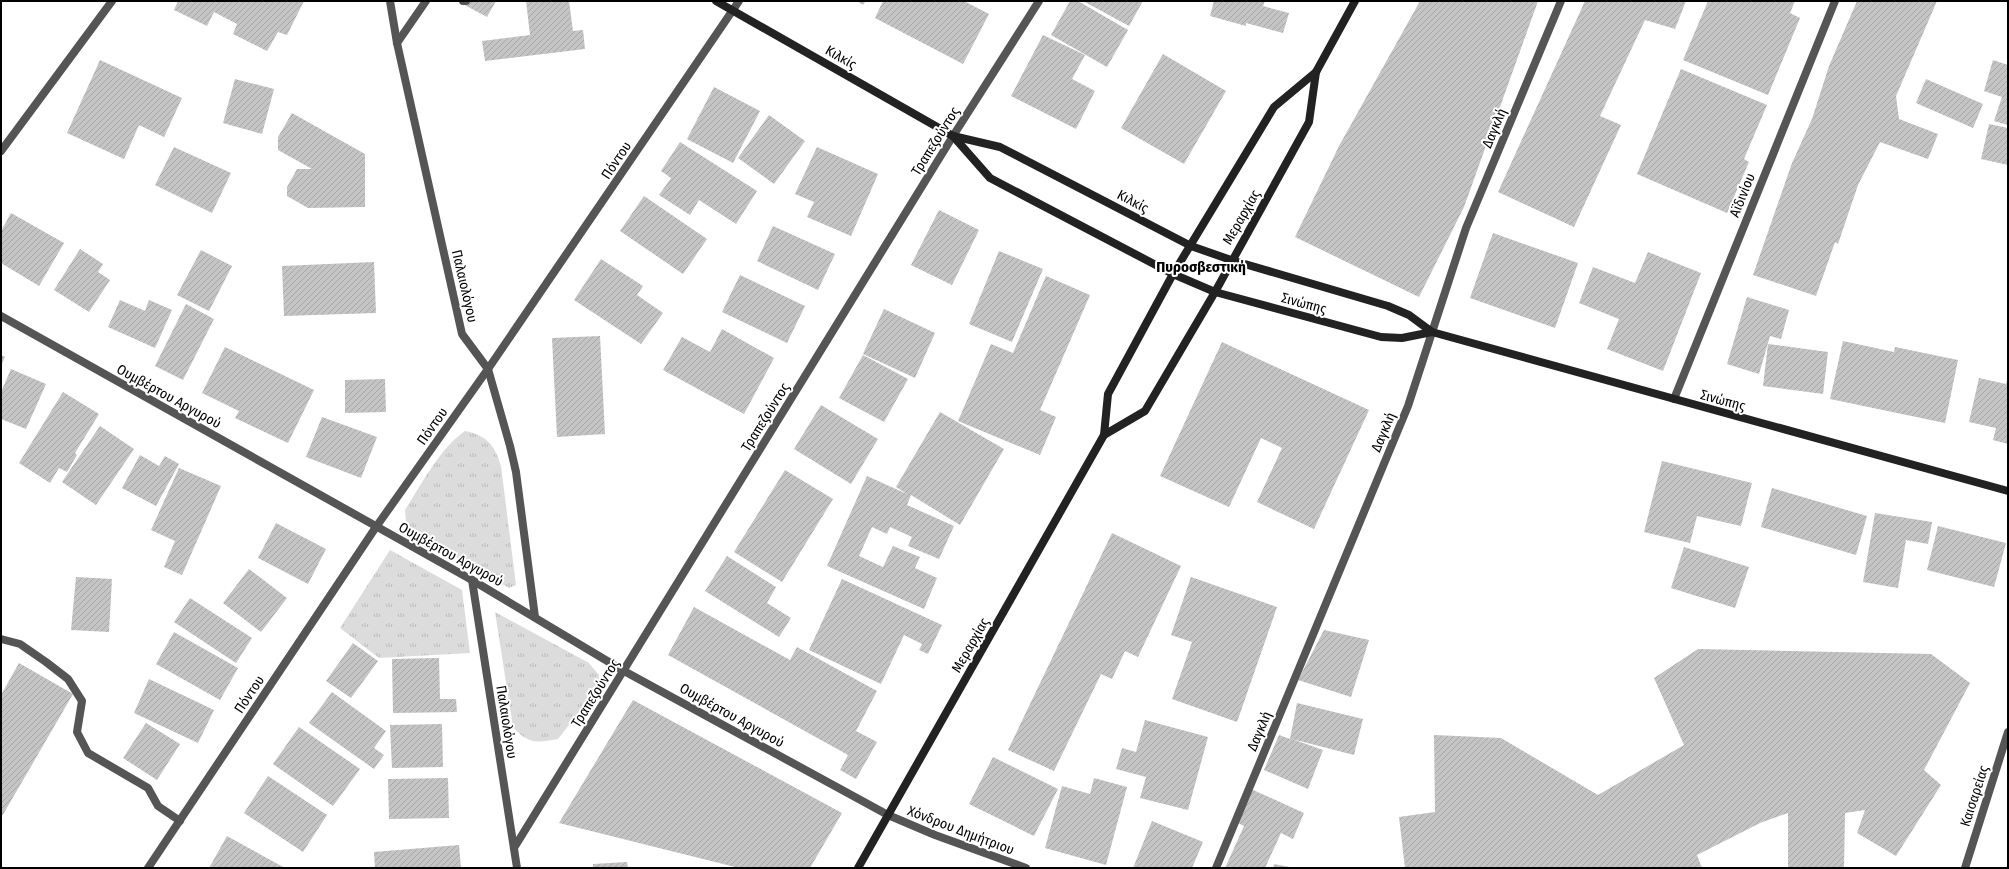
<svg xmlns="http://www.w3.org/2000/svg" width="2009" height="869" viewBox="0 0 2009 869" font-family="'Fira Sans Condensed',sans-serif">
	<defs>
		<pattern id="grass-tufts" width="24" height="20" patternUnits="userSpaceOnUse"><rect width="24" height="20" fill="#dcdcdc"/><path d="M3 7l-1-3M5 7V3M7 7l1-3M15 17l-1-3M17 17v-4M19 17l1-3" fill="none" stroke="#bbb"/></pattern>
		<pattern id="building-hatch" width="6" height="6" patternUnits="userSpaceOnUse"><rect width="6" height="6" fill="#c4c4c4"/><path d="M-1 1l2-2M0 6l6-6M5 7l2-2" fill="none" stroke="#a7a7a7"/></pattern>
	</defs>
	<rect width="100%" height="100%" fill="#fff"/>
	<g fill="url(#grass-tufts)">
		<path d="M465 431C486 435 495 445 501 466L516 585 509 588 413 533 406 521 405 510C421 485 440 448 465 431Z"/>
		<path d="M390 550 462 590 470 653 379 658 340 628Z"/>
		<path d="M495 612 589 663 599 675V686L558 739C536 743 528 744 513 727Z"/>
	</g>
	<g fill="url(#building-hatch)">
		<path d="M178 1H304L287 35 278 32 267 51 233 34 237 24 214 12 207 26 174 10Z"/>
		<path d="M462 1H496L487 17 461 3Z"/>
		<path d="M526 1H569L573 31 583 30 585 49 485 61 482 41 530 35Z"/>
		<path d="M857 1H866L863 5Z"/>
		<path d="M883 1H964L989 14 963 64 875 18Z"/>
		<path d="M1070 1H1078L1128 30 1107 67 1051 35Z"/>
		<path d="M1083 1H1143L1129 26Z"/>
		<path d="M1214 1H1265L1263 6 1289 13 1283 33 1246 23V26L1210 16Z"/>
		<path d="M1420 1H1538L1464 207 1419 297 1295 237 1339 146Z"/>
		<path d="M1585 1H1686L1675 29 1645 20 1600 116 1621 125 1574 227 1498 192Z"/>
		<path d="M1708 1H1795L1790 13 1800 18 1768 95 1683 60Z"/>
		<path d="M1857 1H1937L1896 96 1899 119 1938 134 1928 159 1880 142 1858 185 1838 244 1835 242 1816 296 1753 275 1792 163 1812 119 1829 66Z"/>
		<path d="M1043 35 1085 55 1072 79 1095 91 1076 129 1011 96Z"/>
		<path d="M1163 54 1226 91 1184 164 1121 128Z"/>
		<path d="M100 60 182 98 164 137 139 125 124 159 67 133Z"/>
		<path d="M1993 60 2008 65V125L1994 121 2002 97 1984 91Z"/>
		<path d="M1681 69 1767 105 1744 159 1749 162 1727 213 1637 174Z"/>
		<path d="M235 79 274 89 262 134 223 123Z"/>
		<path d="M1926 79 1983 104 1973 128 1916 103Z"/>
		<path d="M714 87 760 111 733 163 687 139Z"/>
		<path d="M292 113 365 154V207L308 208 287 196V187L297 169H312L278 150V137Z"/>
		<path d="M769 115 805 141 774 184 738 158Z"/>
		<path d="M1989 124 2008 128V165L1981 159Z"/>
		<path d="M680 142 757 191 736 224 699 200 690 215 659 195 671 178 661 171Z"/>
		<path d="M174 147 231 173 212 213 155 185Z"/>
		<path d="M817 147 878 174 851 236 807 217 814 202 795 194Z"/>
		<path d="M644 196 707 239 683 274 620 231Z"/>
		<path d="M939 210 979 230 952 285 911 265Z"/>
		<path d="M11 213 64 243 39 286 1 263V231Z"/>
		<path d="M773 226 835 254 818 290 757 261Z"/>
		<path d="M1493 233 1578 263 1555 328 1470 298Z"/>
		<path d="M80 249 103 264 98 272 110 280 89 312 54 290Z"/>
		<path d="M201 250 232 266 209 311 177 295Z"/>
		<path d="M999 251 1043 269 1012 342 969 324Z"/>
		<path d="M1648 252 1701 273 1663 371 1607 349 1619 319 1579 303 1593 267 1635 283Z"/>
		<path d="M601 259 643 286 637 295 663 313 641 344 574 300Z"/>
		<path d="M374 262 376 313 284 316 282 266Z"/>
		<path d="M740 275 805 306 787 343 722 312Z"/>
		<path d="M1046 276 1090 295 1040 410 1056 417 1040 455 958 421 991 344 1013 353Z"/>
		<path d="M1747 297 1789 310 1781 339 1770 336 1759 374 1727 364Z"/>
		<path d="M120 300 145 311 149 300 172 310 155 348 108 327Z"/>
		<path d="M186 304 214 319 183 380 155 366Z"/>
		<path d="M884 309 935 333 915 378 863 354Z"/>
		<path d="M722 329 774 358 744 414 663 370 682 337 710 352Z"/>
		<path d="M600 336 605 434 557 437 552 338Z"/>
		<path d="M1843 341 1894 352 1895 347 1958 360 1945 423 1830 399Z"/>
		<path d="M1222 342 1369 410 1314 529 1257 502 1282 448 1261 438 1229 507 1160 476Z"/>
		<path d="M1768 344 1828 352 1823 394 1763 386Z"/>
		<path d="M225 347 314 390 288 443 235 418 239 411 202 393Z"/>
		<path d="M1 355 5 357 1 366Z"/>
		<path d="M863 355 908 379 884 422 839 398Z"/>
		<path d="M11 369 46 384 26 429 1 419V392Z"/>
		<path d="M1979 378 2006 384 2008 378V444L1993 440 1996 428 1969 422Z"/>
		<path d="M385 379 386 412 345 413V380Z"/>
		<path d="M63 392 99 414 75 453 77 455 67 472 59 468 50 483 19 463Z"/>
		<path d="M821 405 878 439 851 484 794 449Z"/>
		<path d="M940 412 1004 449 960 525 911 495 907 505 954 526 939 559 908 546 912 537 890 527 887 534 872 527 859 556 883 567 893 546 920 557 915 568 937 578 924 609 827 566 867 476 907 494 896 487Z"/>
		<path d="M322 417 377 437 361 478 306 457Z"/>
		<path d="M100 426 134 449 96 505 62 482Z"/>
		<path d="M140 455 159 466 165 456 179 464 156 506 122 488Z"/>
		<path d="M1662 461 1752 483 1741 526 1697 516 1690 543 1644 532Z"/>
		<path d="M179 468 221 486 182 575 164 567 175 541 151 530Z"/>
		<path d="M785 470 833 499 782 582 734 552Z"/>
		<path d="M1772 488 1867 516 1856 555 1761 527Z"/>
		<path d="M1875 513 1932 522 1928 544 1906 540 1898 588 1863 582Z"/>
		<path d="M276 523 326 549 308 584 258 558Z"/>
		<path d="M1938 526 2006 543 1994 587 1927 570Z"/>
		<path d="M1112 533 1181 566 1138 657 1125 651 1112 679 1101 674 1054 771 1008 750Z"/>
		<path d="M1684 547 1749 567 1735 608 1671 588Z"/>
		<path d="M727 556 776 587 767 603 791 618 779 637 705 591Z"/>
		<path d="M249 569 287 598 261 632 223 603Z"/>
		<path d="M76 577 112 579 109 632 71 630Z"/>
		<path d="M1191 577 1277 607 1237 722 1172 699 1192 642 1171 635Z"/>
		<path d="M842 579 942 625 928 654 919 650 922 644 904 635 881 684 809 650Z"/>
		<path d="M190 598 252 638 236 663 174 622Z"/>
		<path d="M694 607 790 660 797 647 877 691 856 731 877 742 856 779 840 770 848 755 668 655Z"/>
		<path d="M1324 630 1369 640 1351 697 1298 680Z"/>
		<path d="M174 632 238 668 220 700 156 664Z"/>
		<path d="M353 643 378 661 351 698 326 681Z"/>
		<path d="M1698 649 1931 654 1970 683 1924 770 1941 785 1896 856 1857 833 1865 810 1845 813 1844 868H1788V813L1760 823 1697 855 1702 868H1405L1399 817 1435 812 1434 735 1501 738 1598 795 1684 745 1654 678Z"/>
		<path d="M439 658 440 699H456L457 712 393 713 392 659Z"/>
		<path d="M19 663 73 694 1 818V695Z"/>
		<path d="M149 679 214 710 198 743 134 713Z"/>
		<path d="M332 692 386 731 374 748 384 755 374 769 309 723Z"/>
		<path d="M633 700 842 813 810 868H739L559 823Z"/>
		<path d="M1297 703 1363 719 1354 755 1292 739 1323 750 1308 789 1264 770 1279 735 1290 739Z"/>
		<path d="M1145 720 1208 737 1188 810 1140 798 1146 777 1116 769 1122 748 1136 752Z"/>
		<path d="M146 723 180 744 157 780 123 758Z"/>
		<path d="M442 724 443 767 392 768 390 725Z"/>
		<path d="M299 727 360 769 333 806 273 764Z"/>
		<path d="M993 757 1058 789 1034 836 969 804Z"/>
		<path d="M268 776 327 815 303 852 244 813Z"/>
		<path d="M448 778 449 818 389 819 388 779Z"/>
		<path d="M1094 778 1127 787 1106 865 1045 848 1062 786 1090 794Z"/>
		<path d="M1251 789 1304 813 1293 839 1281 833 1265 868H1225L1244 826 1236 822Z"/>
		<path d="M1152 821 1203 842 1192 868H1133Z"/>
		<path d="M227 836 285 868H209Z"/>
		<path d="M459 845 461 868H375L374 852Z"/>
		<path d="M627 862 628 868H593V864Z"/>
		<path d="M1274 864 1290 867V868H1273Z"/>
	</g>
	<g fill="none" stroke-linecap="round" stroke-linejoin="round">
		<g stroke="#555" stroke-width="8">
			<path d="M463 1H466"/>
			<path d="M1 639 20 644 46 662 68 679 82 701 77 732 88 753 148 788 158 806 180 821"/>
		</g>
		<g stroke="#555" stroke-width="8">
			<path d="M390 1 397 43 462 334 488 369 510 446 516 472 535 617"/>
			<path d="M397 43 426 1"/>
			<path d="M1 151 112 1"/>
			<path d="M1 316 472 580 624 671 888 815 935 835 1026 868"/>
			<path d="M1674 399 1835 1"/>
			<path d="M472 580 517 868"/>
			<path d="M514 848 953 136 1039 1"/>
			<path d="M148 868 376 527 488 369 739 1"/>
			<path d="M1216 868 1408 406 1466 228 1561 1"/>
			<path d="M1965 868 2008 732"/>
		</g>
		<g stroke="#222" stroke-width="8">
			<path d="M716 1 953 136 1000 147 1191 246 1231 260 1388 306 1409 315 1432 332 2008 491"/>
			<path d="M953 136 990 178 1173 274 1215 292 1381 337 1402 338 1432 332"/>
			<path d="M1104 435 1145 411 1215 292 1309 122 1316 72 1355 1"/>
			<path d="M858 868 1104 435 1108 394 1173 274 1274 107 1316 72"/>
		</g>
	</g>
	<g text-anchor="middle" stroke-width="4" stroke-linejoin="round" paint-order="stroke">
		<g font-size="14" fill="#000" stroke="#fff">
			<text transform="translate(841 57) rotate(30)" y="5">Κιλκίς</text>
			<text transform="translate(1494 128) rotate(-67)" y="5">Δαγκλή</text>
			<text transform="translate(935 141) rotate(-58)" y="5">Τραπεζούντος</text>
			<text transform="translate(616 160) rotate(-56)" y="5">Πόντου</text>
			<text transform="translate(1742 195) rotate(-68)" y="5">Αϊδινίου</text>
			<text transform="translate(1133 201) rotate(28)" y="5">Κιλκίς</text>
			<text transform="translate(1241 217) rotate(-60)" y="5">Μεραρχίας</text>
			<text transform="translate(465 286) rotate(77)" y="5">Παλαιολόγου</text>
			<text transform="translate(1304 303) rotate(15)" y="5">Σινώπης</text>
			<text transform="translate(169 396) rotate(29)" y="5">Ουμβέρτου Αργυρού</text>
			<text transform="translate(1723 400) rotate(15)" y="5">Σινώπης</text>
			<text transform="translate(765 417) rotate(-58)" y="5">Τραπεζούντος</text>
			<text transform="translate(432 426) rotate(-55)" y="5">Πόντου</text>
			<text transform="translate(1383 432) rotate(-67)" y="5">Δαγκλή</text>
			<text transform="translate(451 554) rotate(29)" y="5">Ουμβέρτου Αργυρού</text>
			<text transform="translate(970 645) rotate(-60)" y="5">Μεραρχίας</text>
			<text transform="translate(595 693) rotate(-58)" y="5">Τραπεζούντος</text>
			<text transform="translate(249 694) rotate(-56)" y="5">Πόντου</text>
			<text transform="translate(732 715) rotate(29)" y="5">Ουμβέρτου Αργυρού</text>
			<text transform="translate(507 722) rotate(81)" y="5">Παλαιολόγου</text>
			<text transform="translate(1259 731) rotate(-67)" y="5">Δαγκλή</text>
			<text transform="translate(1974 796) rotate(-72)" y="5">Καισαρείας</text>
			<text transform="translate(961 830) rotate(21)" y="5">Χόνδρου Δημήτριου</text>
		</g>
		<g font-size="15" font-weight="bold" fill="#000" stroke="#fff">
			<text x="1201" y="272">Πυροσβεστική</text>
		</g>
	</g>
	<rect width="2009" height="869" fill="none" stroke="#000000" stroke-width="4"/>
</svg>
